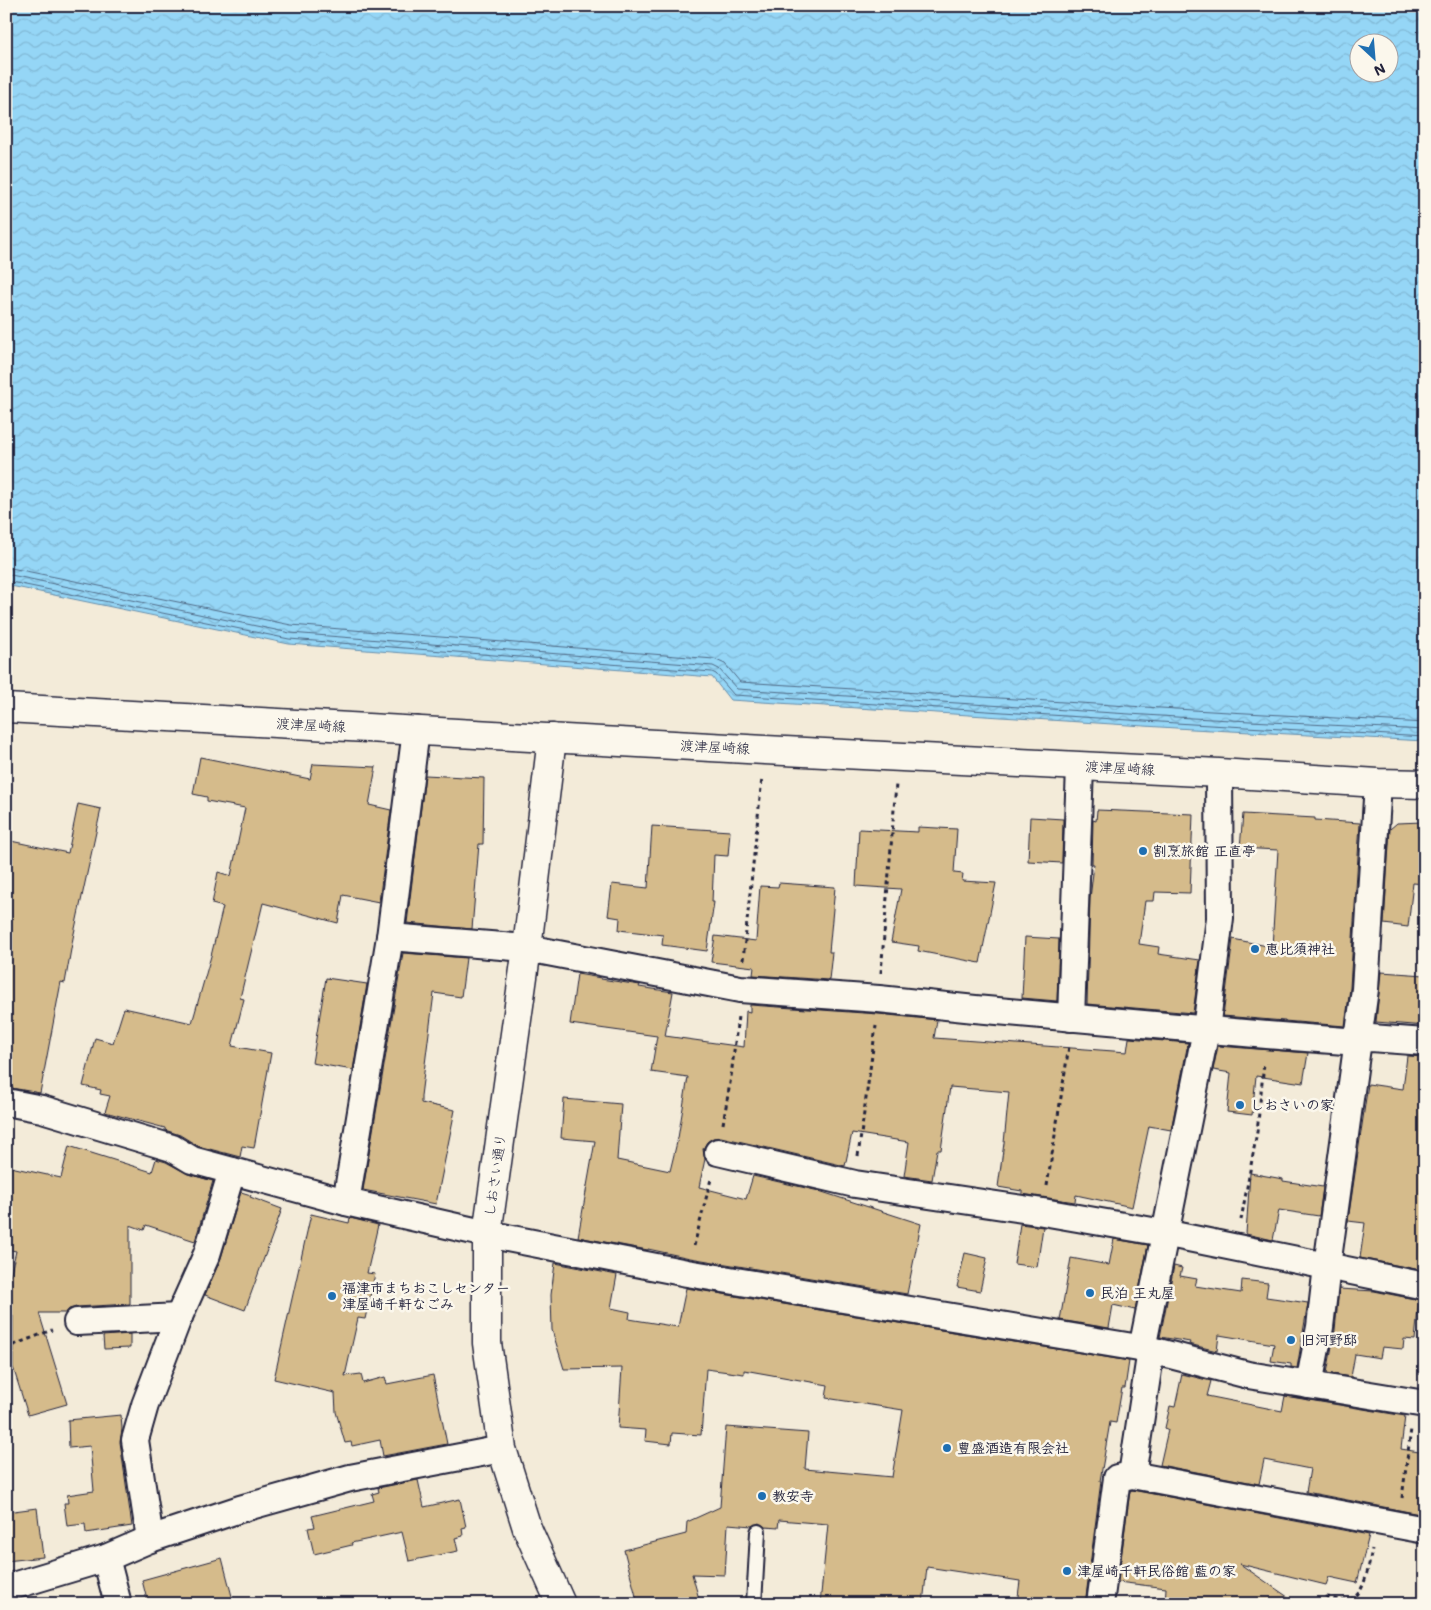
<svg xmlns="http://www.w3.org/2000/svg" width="1431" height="1610" viewBox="0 0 1431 1610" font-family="Mali,'Klee One',sans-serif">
	<defs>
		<pattern id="water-waves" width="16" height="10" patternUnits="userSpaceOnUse" patternTransform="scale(1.25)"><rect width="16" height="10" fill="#95d6f6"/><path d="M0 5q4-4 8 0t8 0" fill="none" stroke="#80b7d4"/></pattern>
	</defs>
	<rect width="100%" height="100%" fill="#f3ebd9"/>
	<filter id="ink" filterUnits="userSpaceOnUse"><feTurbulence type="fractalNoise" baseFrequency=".02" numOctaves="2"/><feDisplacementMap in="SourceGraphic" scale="10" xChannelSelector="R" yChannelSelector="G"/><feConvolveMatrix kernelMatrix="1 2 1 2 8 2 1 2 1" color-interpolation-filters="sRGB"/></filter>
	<g filter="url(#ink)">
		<path fill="url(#water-waves)" stroke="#678eab" fill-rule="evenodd" d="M6 6H1425V741L1192 729 730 700 712 677 289 644 6 585ZM1358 42H1388V72H1358Z"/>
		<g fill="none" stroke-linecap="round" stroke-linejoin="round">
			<g stroke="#506a86" stroke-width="1">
				<path d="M6 567 291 625 714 659 725 664 740 682 1193 710 1425 723"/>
				<path d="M6 574 290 633 713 666 719 669 737 689 1192 718 1425 730"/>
				<path d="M6 581 289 639 712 672 716 674 734 695 1192 724 1425 737"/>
			</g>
		</g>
		<g fill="#d5bb8b" stroke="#22223b">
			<path d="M200 757 310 779 313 764 376 767 369 805 391 810 379 902 343 895 338 923 263 903 240 998 244 999 232 1046 271 1053 254 1148 242 1146 240 1157 198 1146 180 1135 165 1130V1128L105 1112 110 1096 100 1094 101 1090 83 1086 95 1038 113 1043 124 1008 192 1023 211 956 223 907 212 904 218 872 231 876 245 808 207 801V797L193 794Z"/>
			<path d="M425 775 484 778 483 844H479L472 929 407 923Z"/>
			<path d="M78 804 101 809 73 938 65 983 61 982 40 1093 6 1087V840L68 853Z"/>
			<path d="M1097 810 1193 814 1190 893 1155 892 1154 901H1145L1139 944 1159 947 1158 954 1200 960 1193 1013 1087 1004 1090 899 1094 864H1092L1093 820 1096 821Z"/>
			<path d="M1243 814 1315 818V820L1360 823 1350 988 1345 1026 1223 1016 1233 939 1272 947 1278 850 1240 848Z"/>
			<path d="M1030 817 1063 819 1062 863 1028 861Z"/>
			<path d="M1423 822 1425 884 1413 883 1408 927 1384 924 1390 829 1397 823Z"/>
			<path d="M652 826 730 831 728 856 714 855 712 902H714L707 951 662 945 663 935 619 930 620 918 608 916 612 884 648 888Z"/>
			<path d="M918 827 957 829 954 873 963 874 962 881 996 883 980 963 918 951 919 946 891 942 901 889 856 886 859 829 918 832Z"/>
			<path d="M779 883 835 887 829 952H832L829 980 753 975 754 967 711 962 715 936 756 941 760 886 778 887Z"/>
			<path d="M1025 937 1059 939 1057 1001 1022 998Z"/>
			<path d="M403 953 466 958 461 997 434 993 421 1096V1103L455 1110 436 1204 363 1190Z"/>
			<path d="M1381 972 1425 975V1026L1376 1022Z"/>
			<path d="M577 974 601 978V979L640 985 639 987 673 992 665 1036 744 1047 746 1011 750 1012V1005L878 1014 937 1020 934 1038 1127 1052 1129 1038 1188 1043 1171 1130 1149 1126 1132 1207 1076 1195 1075 1202 1022 1194V1191L998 1187 1004 1143 1009 1092 950 1087 941 1150H937L932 1180 904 1176 909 1142 852 1133 845 1166 721 1137 713 1138 707 1142 703 1149 704 1156 705 1159 699 1187 746 1199 753 1176 819 1191 921 1224 907 1294 690 1258 648 1249V1250L578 1237 595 1141 561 1138 564 1099 621 1104 617 1160 670 1171 678 1138 688 1077 651 1072 657 1036 570 1024Z"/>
			<path d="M326 978 367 984 353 1070 312 1063Z"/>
			<path d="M1218 1046 1308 1053 1303 1083 1256 1076 1252 1115 1227 1112 1231 1073 1213 1070Z"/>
			<path d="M1407 1056 1425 1057V1238L1421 1270 1360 1258 1365 1223 1348 1221 1368 1084 1403 1089Z"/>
			<path d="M69 1146 152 1172 156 1159 166 1162 188 1174 213 1181 195 1241 146 1225 144 1230 130 1225V1304L76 1307 69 1309 66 1313H39L67 1404 28 1415 13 1367V1316H7V1289L16 1251 6 1249V1166L61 1178Z"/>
			<path d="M1250 1173 1283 1179V1181L1323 1187 1319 1216 1279 1210 1273 1240 1246 1234Z"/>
			<path d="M241 1192 251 1195 250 1197 282 1209 245 1310 205 1295 221 1258Z"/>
			<path d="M311 1214 349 1223 350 1218 378 1225 367 1273 375 1274 365 1319 358 1318 345 1376 361 1374 363 1383 385 1377 387 1384 433 1375 447 1444 383 1456 380 1440 352 1446 351 1442 345 1443 336 1412 335 1393 274 1379Z"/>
			<path d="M1020 1224 1043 1227 1037 1267 1014 1264Z"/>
			<path d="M1114 1239 1148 1245 1135 1310 1113 1305 1109 1328 1060 1320 1071 1258 1109 1265Z"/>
			<path d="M965 1253 987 1258 980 1291 957 1287Z"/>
			<path d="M555 1263 617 1275 611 1308 630 1312 629 1319 678 1327 686 1288 1129 1361 1125 1388H1122L1116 1423 1110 1422 1100 1481H1101L1085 1604H1017L1020 1581 927 1567 923 1604H820L828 1524 779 1520 778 1528 765 1527 759 1523 752 1526 728 1524 725 1575 692 1574 699 1599 683 1604H638L624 1550 686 1534 687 1522 720 1507 726 1427 808 1433 805 1469 892 1477 903 1410 826 1398 828 1385 744 1370V1374L706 1369 701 1435 672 1433 671 1444 645 1441 646 1430 618 1428 622 1368 564 1369 552 1330 551 1295Z"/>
			<path d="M1174 1266 1182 1268 1180 1276 1197 1279 1195 1286 1241 1293 1242 1280 1268 1283 1266 1297 1308 1303 1297 1368 1291 1367V1364L1271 1361 1274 1344 1219 1335 1217 1351 1189 1344 1190 1342 1160 1337Z"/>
			<path d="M1339 1289 1374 1291 1419 1300 1415 1340 1404 1339 1403 1349 1382 1347 1380 1358 1355 1354 1351 1377 1327 1373 1335 1330Z"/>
			<path d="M130 1334V1348L104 1349 103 1336Z"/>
			<path d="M1182 1374 1211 1381 1207 1396 1282 1411 1285 1396 1405 1416 1401 1449 1425 1453V1515L1306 1492 1310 1469 1264 1460 1259 1484 1160 1465 1168 1430 1165 1428 1170 1406 1175 1407Z"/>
			<path d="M121 1415 122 1429 120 1442 132 1526 86 1533 85 1524 67 1526 64 1503H68L67 1495 94 1491 90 1446 69 1448 68 1420Z"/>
			<path d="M418 1480 424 1507 460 1499 466 1527 462 1528 463 1536 455 1538 458 1551 409 1561 402 1532 351 1543 352 1545 314 1554 308 1528 315 1527 312 1516 374 1501 372 1494 379 1492 378 1488Z"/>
			<path d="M1132 1490 1369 1535 1357 1583 1329 1577 1326 1585 1240 1564 1298 1604H1165L1166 1588 1118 1582 1130 1491Z"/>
			<path d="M37 1508 43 1557 6 1561V1512Z"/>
			<path d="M222 1558 234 1604H148L142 1580Z"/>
		</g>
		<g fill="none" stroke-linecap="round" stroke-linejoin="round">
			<g stroke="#22223b" stroke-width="18">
				<path id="lane" d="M754 1604 758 1532"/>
			</g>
			<g stroke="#22223b" stroke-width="30">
				<g id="street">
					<path d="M390 937 527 948 740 989 879 999 975 1009 1267 1035 1345 1041 1371 1038 1425 1042"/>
					<path d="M1071 1018 1080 767"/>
					<path d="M6 1102 42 1109 172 1148 192 1160 346 1202 487 1234 687 1273 1151 1350 1248 1375 1425 1404"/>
					<path d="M718 1152 855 1184 1043 1212 1164 1233 1425 1286"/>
					<path d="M346 1202 390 937 416 730"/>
					<path d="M77 1322 179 1317"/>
					<path d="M1142 1349 1206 1030 1220 918 1219 773"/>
					<path d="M1309 1385 1320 1327 1327 1266 1365 989 1378 783"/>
					<path d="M1132 1475 1151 1350"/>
					<path d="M150 1539 135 1440 145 1405 177 1321 207 1254 232 1171"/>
					<path d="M106 1558 118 1604"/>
					<path d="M6 1588 106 1558 150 1539 240 1509 350 1478 502 1449"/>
					<path d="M1100 1604 1117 1478 1132 1475 1425 1530"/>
				</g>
			</g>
			<g stroke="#22223b" stroke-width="31">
				<g id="secondary">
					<path d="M6 708 765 750 1219 773 1378 783 1425 784"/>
					<path d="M552 738 527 948 487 1234V1343L502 1449 527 1528 561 1604"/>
				</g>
			</g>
			<g stroke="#22223b" stroke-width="3" stroke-dasharray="4 4" stroke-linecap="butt">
				<path d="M743 960 762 778"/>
				<path d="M881 973 896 784"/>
				<path d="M723 1124 731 1077 738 1016"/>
				<path d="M858 1156 876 1026"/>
				<path d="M1047 1186 1069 1046"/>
				<path d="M1241 1220 1257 1132 1264 1063"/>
				<path d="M694 1246 711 1179"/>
				<path d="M6 1348 52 1330"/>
				<path d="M1420 1375 1425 1325"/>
				<path d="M1402 1498 1411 1429"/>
				<path d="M1321 1604 1327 1597C1333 1598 1341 1601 1347 1600 1365 1599 1369 1563 1372 1549"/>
			</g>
			<use href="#lane" stroke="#fbf7ec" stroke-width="14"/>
			<use href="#street" stroke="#fbf7ec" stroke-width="26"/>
			<use href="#secondary" stroke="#fbf7ec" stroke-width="28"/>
		</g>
	</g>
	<g fill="#1f6fb2" stroke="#fbf7ec" stroke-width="2">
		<circle cx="1143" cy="851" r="5"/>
		<circle cx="1255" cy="949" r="5"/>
		<circle cx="1240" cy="1105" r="5"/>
		<circle cx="1090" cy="1293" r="5"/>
		<circle cx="332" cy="1296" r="5"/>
		<circle cx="1291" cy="1340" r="5"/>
		<circle cx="947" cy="1448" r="5"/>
		<circle cx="762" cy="1496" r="5"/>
		<circle cx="1067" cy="1571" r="5"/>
	</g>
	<g text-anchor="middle" stroke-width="5" stroke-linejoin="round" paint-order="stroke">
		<g font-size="14" fill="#22223b" stroke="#fbf7ec">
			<text transform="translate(311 725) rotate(3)" y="5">渡津屋崎線</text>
			<text transform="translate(715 747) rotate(3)" y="5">渡津屋崎線</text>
			<text transform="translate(1120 768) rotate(3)" y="5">渡津屋崎線</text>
			<text transform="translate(495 1175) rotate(-82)" y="5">しおさい通り</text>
		</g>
		<g font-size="14" font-weight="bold" fill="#22223b" stroke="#fbf7ec" text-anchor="start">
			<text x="1153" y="856">割烹旅館 正直亭</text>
			<text x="1265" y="954">恵比須神社</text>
			<text x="1250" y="1110">しおさいの家</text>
			<text x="342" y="1293">福津市まちおこしセンター<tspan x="342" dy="16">津屋崎千軒なごみ</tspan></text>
			<text x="1100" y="1298">民泊 王丸屋</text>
			<text x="1301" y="1345">旧河野邸</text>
			<text x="957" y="1453">豊盛酒造有限会社</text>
			<text x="772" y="1501">教安寺</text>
			<text x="1077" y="1576">津屋崎千軒民俗館 藍の家</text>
		</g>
	</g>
	<rect width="1431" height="1610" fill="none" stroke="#fbf7ec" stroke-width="25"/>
	<rect x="12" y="12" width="1406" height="1585" fill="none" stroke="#22223b" stroke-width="2" filter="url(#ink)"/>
	<g transform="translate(1374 58) rotate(154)"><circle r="24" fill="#fbf7ec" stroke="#a4a2a5"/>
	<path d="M0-4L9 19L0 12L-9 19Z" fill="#1f6fb2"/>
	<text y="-8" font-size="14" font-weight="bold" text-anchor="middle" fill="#22223b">N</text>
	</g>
</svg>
